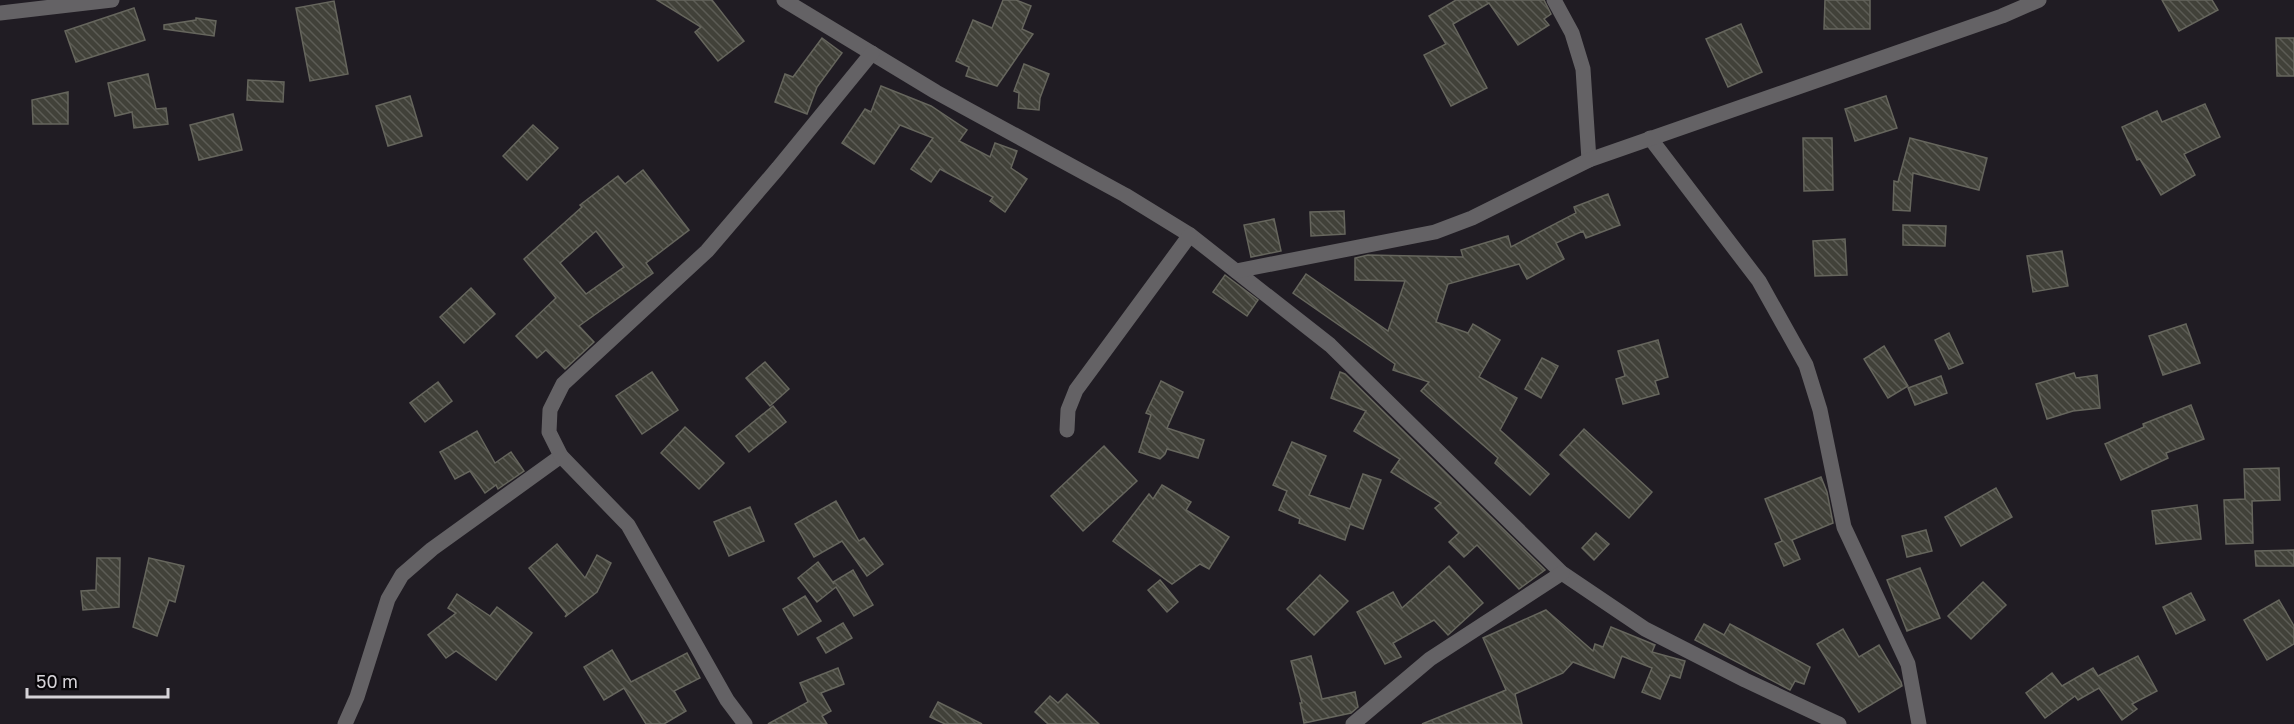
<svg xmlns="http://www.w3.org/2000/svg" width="2294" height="724" viewBox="0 0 2294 724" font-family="'Golos Text',sans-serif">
	<defs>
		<pattern id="building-back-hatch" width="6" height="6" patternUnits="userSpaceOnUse" patternTransform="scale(1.5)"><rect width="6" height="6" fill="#414139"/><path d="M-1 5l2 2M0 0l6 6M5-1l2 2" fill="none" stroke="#5c5c55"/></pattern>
	</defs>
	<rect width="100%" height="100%" fill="#201c23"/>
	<g fill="url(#building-back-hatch)" stroke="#66665d" stroke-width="1.5" fill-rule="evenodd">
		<path d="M657 0H712L744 41 718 61 695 32 701 27Z"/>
		<path d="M1003 0H1016L1031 6 1022 29 1033 34 997 86 966 76 969 67 956 61 973 20 992 28Z"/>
		<path d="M1456 0H1544L1551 14 1544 19 1549 25 1518 45 1489 3 1453 24 1487 88 1451 106 1424 55 1446 44 1429 16Z"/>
		<path d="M1825 0H1870V29H1824Z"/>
		<path d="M2162 0H2212L2218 10 2179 31Z"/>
		<path d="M334 1 348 74 310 81 296 8Z"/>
		<path d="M134 8 145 40 76 62 65 31Z"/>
		<path d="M196 18 216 21 214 36 164 29V25L196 20Z"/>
		<path d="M1741 24 1762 72 1728 87 1706 39Z"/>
		<path d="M822 38 842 53 817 87 807 114 775 102 785 74 793 77Z"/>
		<path d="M2276 38H2294V76H2277Z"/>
		<path d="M1024 64 1049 74 1040 98 1039 110 1018 108 1019 93 1014 91Z"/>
		<path d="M148 74 156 109 166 108 168 124 134 128 132 112 115 116 108 83Z"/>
		<path d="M248 80 284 82 283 102 247 100Z"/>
		<path d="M881 86 931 106 967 130 959 141 990 157 995 143 1017 151 1011 168 1027 179 1005 212 990 201 993 197 940 169 931 182 911 169 933 138 900 125 874 164 842 143 865 109 871 112Z"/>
		<path d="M68 92V124H33L32 100Z"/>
		<path d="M410 96 422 136 388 146 376 106Z"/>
		<path d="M1886 96 1897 128 1855 141 1845 109Z"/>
		<path d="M2205 104 2220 137 2184 154 2195 175 2161 195 2140 159 2137 160 2122 127 2157 111 2162 122Z"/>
		<path d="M233 114 242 150 199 160 190 125Z"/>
		<path d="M533 125 558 148 527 180 503 156Z"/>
		<path d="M1803 138H1832L1833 190 1804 191Z"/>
		<path d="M1910 138 1987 158 1979 190 1913 173 1910 211 1893 210 1894 181 1898 182Z"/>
		<path d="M643 170 689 230 646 263 653 273 579 326 594 342 565 369 546 350 537 358 516 336 556 298 524 259 582 207 580 205 618 176 625 184ZM596 231 624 267 586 294 560 263Z"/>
		<path d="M1608 194 1620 225 1586 238 1583 231 1556 243 1564 259 1527 279 1519 264 1448 284 1436 322 1468 333 1473 324 1500 340 1479 377 1517 398 1500 430 1549 474 1530 495 1495 463 1498 458 1421 391 1429 382 1393 370 1395 364 1293 293 1306 274 1388 331 1405 281 1355 280V258L1368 255 1463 257 1461 250 1508 236 1511 247 1576 213 1574 207Z"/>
		<path d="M1344 211 1345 234 1311 236 1310 212Z"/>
		<path d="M1274 219 1281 251 1251 257 1244 225Z"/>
		<path d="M1903 225 1946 226 1945 246 1903 245Z"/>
		<path d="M1845 239 1847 275 1815 276 1813 241Z"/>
		<path d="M2062 251 2068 286 2033 292 2027 256Z"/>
		<path d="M1225 275 1258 300 1247 316 1213 292Z"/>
		<path d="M471 288 495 314 464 343 440 317Z"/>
		<path d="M2186 324 2200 363 2163 375 2149 336Z"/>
		<path d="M1949 333 1963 363 1949 369 1935 340Z"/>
		<path d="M1658 340 1668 377 1655 381 1659 394 1623 404 1616 379 1625 376 1618 351Z"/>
		<path d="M1884 346 1908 386 1888 398 1864 359Z"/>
		<path d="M1542 358 1558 366 1541 398 1525 389Z"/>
		<path d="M765 362 789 389 770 406 746 378Z"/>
		<path d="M652 372 678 410 642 434 616 396Z"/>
		<path d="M1340 372 1345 374 1545 570 1519 589 1477 545 1464 557 1449 542 1459 533 1435 508 1441 503 1391 472 1400 459 1354 431 1366 411 1331 398Z"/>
		<path d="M2074 373 2076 378 2097 375 2100 408 2073 411 2047 419 2036 384Z"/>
		<path d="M1941 376 1947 393 1915 405 1908 388Z"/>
		<path d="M1161 381 1183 392 1167 428 1204 440 1198 458 1167 449 1165 454 1160 459 1139 452 1151 415 1146 413Z"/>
		<path d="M438 382 452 401 425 422 410 403Z"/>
		<path d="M2191 405 2204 439 2166 453 2168 458 2121 480 2105 444 2144 427 2143 424Z"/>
		<path d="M773 406 786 422 749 452 736 436Z"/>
		<path d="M685 427 724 463 699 489 661 453Z"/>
		<path d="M1584 429 1652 492 1629 518 1560 455Z"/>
		<path d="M477 431 495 463 511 452 524 471 498 489 496 485 485 493 470 471 455 479 440 452Z"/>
		<path d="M1292 442 1326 456 1309 495 1350 509 1363 474 1381 480 1363 529 1350 524 1345 540 1299 523 1300 519 1279 510 1287 491 1273 485Z"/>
		<path d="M1104 446 1137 481 1083 531 1051 496Z"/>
		<path d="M2279 468 2280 500 2252 501 2253 543 2226 544 2224 500 2245 499 2244 469Z"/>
		<path d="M1821 477 1827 492 1833 523 1792 540 1800 559 1784 566 1775 544 1782 541 1765 499Z"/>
		<path d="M1162 485 1191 502 1186 510 1229 537 1209 569 1200 564 1172 584 1113 541 1149 494 1153 499Z"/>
		<path d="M1996 488 2012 517 1961 546 1945 517Z"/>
		<path d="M836 501 859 541 864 538 883 564 867 576 842 541 814 557 795 524Z"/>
		<path d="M2197 505 2201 539 2156 544 2152 511Z"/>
		<path d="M750 507 764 541 729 556 714 522Z"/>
		<path d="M1926 530 1932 551 1907 557 1902 536Z"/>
		<path d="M1596 533 1609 544 1594 560 1582 548Z"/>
		<path d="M557 544 585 578 597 555 611 563 597 592 565 617 567 614 529 568Z"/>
		<path d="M2294 550V566H2256L2255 551Z"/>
		<path d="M97 558H120L119 607 83 610 81 591 96 590Z"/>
		<path d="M149 558 184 566 175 602 169 600 157 636 133 627Z"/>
		<path d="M818 562 834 584 833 582 853 570 873 605 854 616 836 587 817 602 798 578Z"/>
		<path d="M1449 566 1483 603 1448 635 1434 620 1393 643 1401 657 1385 664 1357 612 1393 592 1402 608Z"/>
		<path d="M1920 568 1940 618 1907 631 1887 580Z"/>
		<path d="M1320 575 1348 601 1314 635 1287 609Z"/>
		<path d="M1160 580 1178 602 1167 612 1148 590Z"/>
		<path d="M1983 582 2006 605 1971 639 1948 616Z"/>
		<path d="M2191 593 2205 620 2176 634 2163 607Z"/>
		<path d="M457 594 490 616 497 607 532 633 496 680 456 651 446 658 428 635 456 613 448 608Z"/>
		<path d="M805 596 821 621 798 635 783 609Z"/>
		<path d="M2279 600 2294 626V644L2267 660 2244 620Z"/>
		<path d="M1546 610 1593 651 1595 644 1603 647 1611 627 1655 645 1652 652 1685 661 1680 678 1670 675 1660 699 1642 692 1652 668 1622 656 1614 678 1573 662 1563 673 1515 694 1522 724H1422L1506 690 1483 638Z"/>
		<path d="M843 623 852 638 826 653 817 638Z"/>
		<path d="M1704 624 1724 635 1730 624 1810 667 1804 684 1795 681 1790 690 1695 640Z"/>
		<path d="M1843 629 1859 657 1879 645 1901 682 1902 686 1859 712 1817 644Z"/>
		<path d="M612 650 631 682 687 653 700 678 674 691 686 711 664 724H646L624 688 604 700 584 667Z"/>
		<path d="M1311 656 1322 699 1355 692 1358 707 1351 713 1304 723 1300 703H1302L1291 661Z"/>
		<path d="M2138 656 2157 691 2132 704 2137 709 2122 720 2099 688 2078 700 2075 696 2045 718 2026 693 2052 673 2062 686 2093 668 2098 676Z"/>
		<path d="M838 668 844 684 821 693 831 711 822 716 827 724H768L808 702 800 683Z"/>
		<path d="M1067 694 1099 724H1048L1035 712 1050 696 1058 703Z"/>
		<path d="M938 702 982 724H945L930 717Z"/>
	</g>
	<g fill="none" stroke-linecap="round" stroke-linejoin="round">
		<g stroke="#646265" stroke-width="15">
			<path d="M784 0 936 92 1125 195 1190 235 1330 345 1562 573 1645 629 1745 680 1839 724"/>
			<path d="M1554 0 1572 33 1583 69 1589 160"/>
			<path d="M0 13 112 0"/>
			<path d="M1650 138 1759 281 1806 365 1820 410 1844 527 1908 664 1919 724"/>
			<path d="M1236 271 1435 232 1472 218 1589 160 2002 16 2039 0"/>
			<path d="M1067 430 1068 410 1076 390 1190 235"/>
			<path d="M345 724 357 697 388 599 402 575 432 549 561 456"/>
			<path d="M745 724 727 700 628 525 561 456 549 432 550 410 563 384 707 251 778 168 872 53"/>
			<path d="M1353 724 1430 659 1562 573"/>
		</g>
	</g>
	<path d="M27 688v9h141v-9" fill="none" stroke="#d6d3d8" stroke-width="3"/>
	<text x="36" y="688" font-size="18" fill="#d6d3d8" stroke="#09070a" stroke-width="4.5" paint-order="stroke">50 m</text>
</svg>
